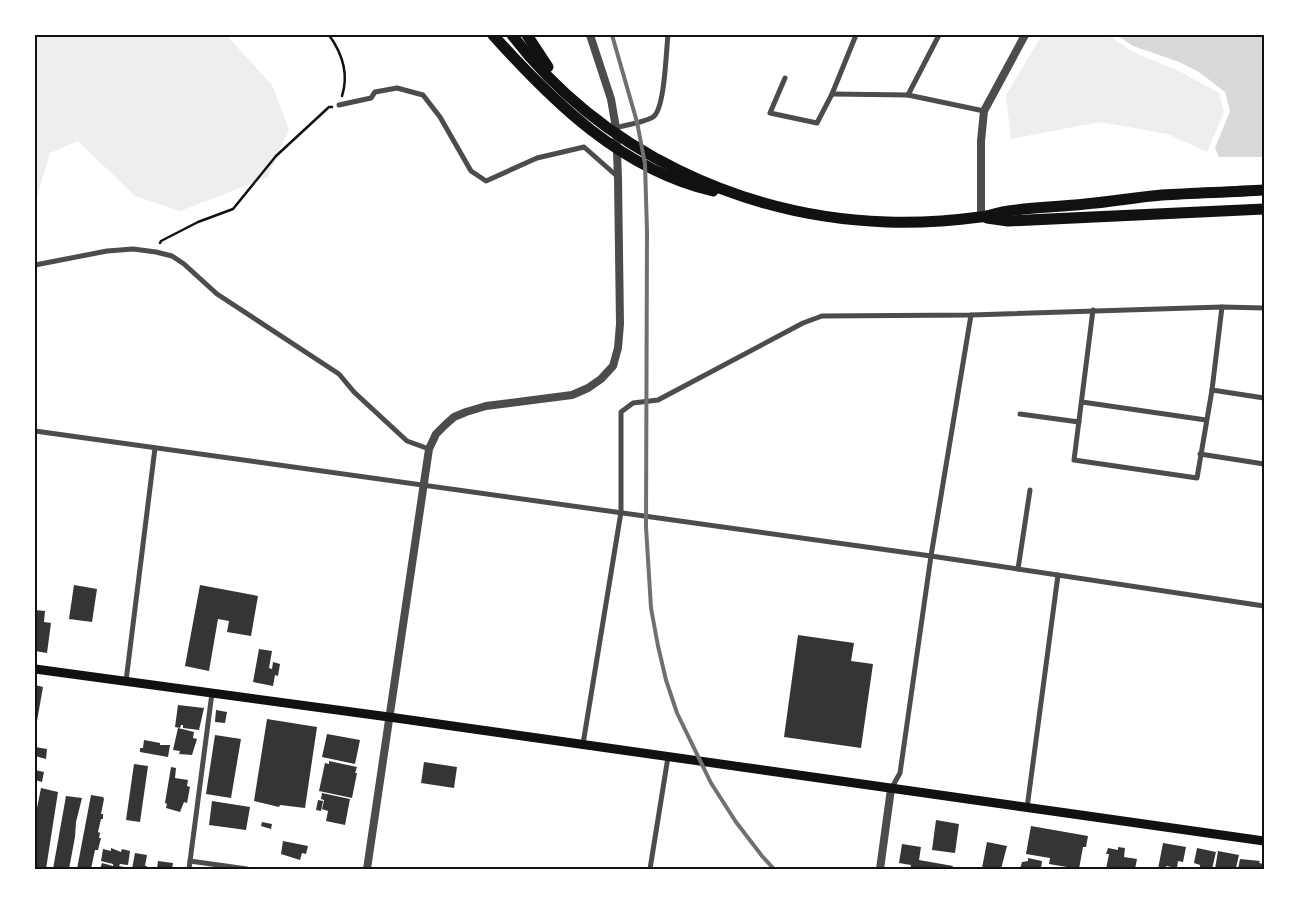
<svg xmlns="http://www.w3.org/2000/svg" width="1299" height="904" viewBox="0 0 1299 904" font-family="'Archivo Narrow',sans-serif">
	<rect width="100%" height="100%" fill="#fff"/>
	<g fill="#eee">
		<path d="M35 35H226L272 85 289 129 268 177 180 211 135 196 78 141 50 153 35 204Z"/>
		<path d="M1042 35H1108L1133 52 1181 72 1219 93 1224 112 1207 152 1168 134 1100 122 1011 139 1006 95Z"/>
	</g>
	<path fill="#d9d9d9" d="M1117 35H1264V157H1219L1215 148 1230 111 1225 92 1199 72 1179 62 1133 46Z"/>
	<g fill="#353535">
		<path d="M74 585 97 589 92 622 69 619Z"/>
		<path d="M200 585 258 596 251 636 227 632 229 621 218 619 209 671 185 666Z"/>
		<path d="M35 610 45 611 44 622 51 623 47 653 35 651Z"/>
		<path d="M798 635 854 643 851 661 873 664 861 748 784 737Z"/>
		<path d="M259 649 272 651 269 668 272 669 273 662 280 664 278 676 275 675 273 686 253 682Z"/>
		<path d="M35 685 43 687 37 721H35Z"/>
		<path d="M178 705 204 708 199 730 183 728V725H181L180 728 175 727Z"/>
		<path d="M216 710 227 712 225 723 215 722Z"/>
		<path d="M267 719 317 727 305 808 280 805 279 807 254 801Z"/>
		<path d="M178 728 194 732 193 738 197 739 192 755 179 754 180 751 173 750Z"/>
		<path d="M327 734 360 740 355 764 322 757Z"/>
		<path d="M215 735 241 739 231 798 206 794Z"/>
		<path d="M144 740 160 743V745H170L168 757 140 752V748H143Z"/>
		<path d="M35 747 47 749 46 759 35 756Z"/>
		<path d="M329 761 357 767 355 773H357L352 798 319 791 325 763 329 764Z"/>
		<path d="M424 762 457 767 454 788 421 783Z"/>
		<path d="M134 764 148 766 140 822 126 820Z"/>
		<path d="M171 767 176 768 175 778 188 780 187 786 190 787 187 803 184 802 180 812 166 808 167 804 165 803Z"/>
		<path d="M35 770 44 772 42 782 35 780Z"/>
		<path d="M41 788 58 792 46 869H35V832L37 823H35V818Z"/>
		<path d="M322 793 350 799 345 825 326 821 328 811 322 809 324 800 321 799Z"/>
		<path d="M91 795 103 797 104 799 101 814H103V819H101L98 832 100 833 99 838H101L98 850H95L91 869H77Z"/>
		<path d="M66 796 82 798 76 822 75 837 69 869H53Z"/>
		<path d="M318 800 323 801 321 811 316 810Z"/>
		<path d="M212 801 250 807 246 830 209 825Z"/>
		<path d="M936 820 959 824 955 853 932 850Z"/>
		<path d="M262 822 272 824 271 829 261 826Z"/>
		<path d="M1031 826 1088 836 1086 847H1083L1079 869 1049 864 1050 858 1026 854Z"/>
		<path d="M283 841 308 846 306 854 302 853 300 860 281 854Z"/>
		<path d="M987 842 1007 846 1001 869 982 868Z"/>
		<path d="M1163 843 1186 847 1183 862 1178 861 1177 868 1166 866V869H1158Z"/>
		<path d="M902 844 921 847 919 860 953 866 952 869H910L911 865 899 863Z"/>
		<path d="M1118 847 1125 848 1124 857 1137 859 1135 869H1106L1109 854H1106L1108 848 1118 850Z"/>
		<path d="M111 848 121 852 122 849 130 851 128 865 120 864 119 866 124 867V869H100L102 863 113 866V864L101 861 103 849 111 851Z"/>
		<path d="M1197 848 1216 852 1212 869H1200V865L1194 863Z"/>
		<path d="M1218 851 1239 855 1236 868 1229 867V869H1215Z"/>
		<path d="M135 853 147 855 145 866H147V869H132Z"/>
		<path d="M1028 858 1042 861 1041 869H1020L1022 862 1028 861Z"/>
		<path d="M1240 859 1260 861 1259 863 1264 864V869H1238Z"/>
		<path d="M158 861 173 863 172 869H157Z"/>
	</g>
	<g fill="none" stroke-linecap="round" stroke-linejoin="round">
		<g stroke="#111" stroke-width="2.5">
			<path d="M329 35C342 53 349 74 342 96"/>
			<path d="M160 243 161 241 198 222 233 209 276 156 329 107H332"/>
		</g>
		<g stroke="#4c4c4c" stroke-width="5">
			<path d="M785 78 770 113 817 123 832 94 856 35"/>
			<path d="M832 94 908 95 984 111"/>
			<path d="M908 95 939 35"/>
			<path d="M339 105 371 98 375 92 397 88 423 95 440 117 471 171 486 181 537 158 584 147 618 177"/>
			<path d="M616 128C625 125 646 122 653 117 665 109 666 51 668 35"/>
			<path d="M35 265 107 251 133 249 156 252 172 256 184 264 217 294 339 374 354 392 407 441 429 449"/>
			<path d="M1093 310 1074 460 1197 478 1212 390 1222 307"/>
			<path d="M1212 390 1264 398"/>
			<path d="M1082 402 1206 420"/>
			<path d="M1020 414 1079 422"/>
			<path d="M35 431 931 556 1264 606"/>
			<path d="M1200 454 1264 464"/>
			<path d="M1018 569 1030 490"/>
			<path d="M126 681 155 448"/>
			<path d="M583 744 621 512V412L633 403 658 400 803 323 822 316 971 315 1222 307 1264 308"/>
			<path d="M891 789 900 773 931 556 971 315"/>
			<path d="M1027 808 1058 575"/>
			<path d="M190 861 247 869"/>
			<path d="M189 869 212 693"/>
			<path d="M650 869 668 757"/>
		</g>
		<g stroke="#4c4c4c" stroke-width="8">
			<path d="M981 217V141L984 111 1025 35"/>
			<path d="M367 869 429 449 436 434 445 425 454 417 466 412 486 406 572 395 588 388 601 379 613 366 618 348 620 324 618 178 616 128 611 99 590 35"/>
			<path d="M880 869 891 789"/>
		</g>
		<path stroke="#111" stroke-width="9" d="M35 669 389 717 1264 841"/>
		<g stroke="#111" stroke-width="11">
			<path d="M493 35C553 102 622 170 713 191"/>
			<path d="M512 35C601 151 742 217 887 222 917 223 950 221 980 217 990 216 999 212 1008 211 1034 207 1060 207 1085 204 1111 202 1136 197 1162 195 1196 193 1230 192 1264 190"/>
			<path d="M527 35 548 67"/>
			<path d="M987 218 1008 221 1264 209"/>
		</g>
		<path stroke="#707070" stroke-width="4" d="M612 35 637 122 645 164 647 232 646 527 651 608 658 646 666 680 677 713 711 783 736 822 762 856 774 869"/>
	</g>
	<rect width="1299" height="904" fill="none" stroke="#ffffff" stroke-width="72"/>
	<rect x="36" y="36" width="1227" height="832" fill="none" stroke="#111" stroke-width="2"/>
</svg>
